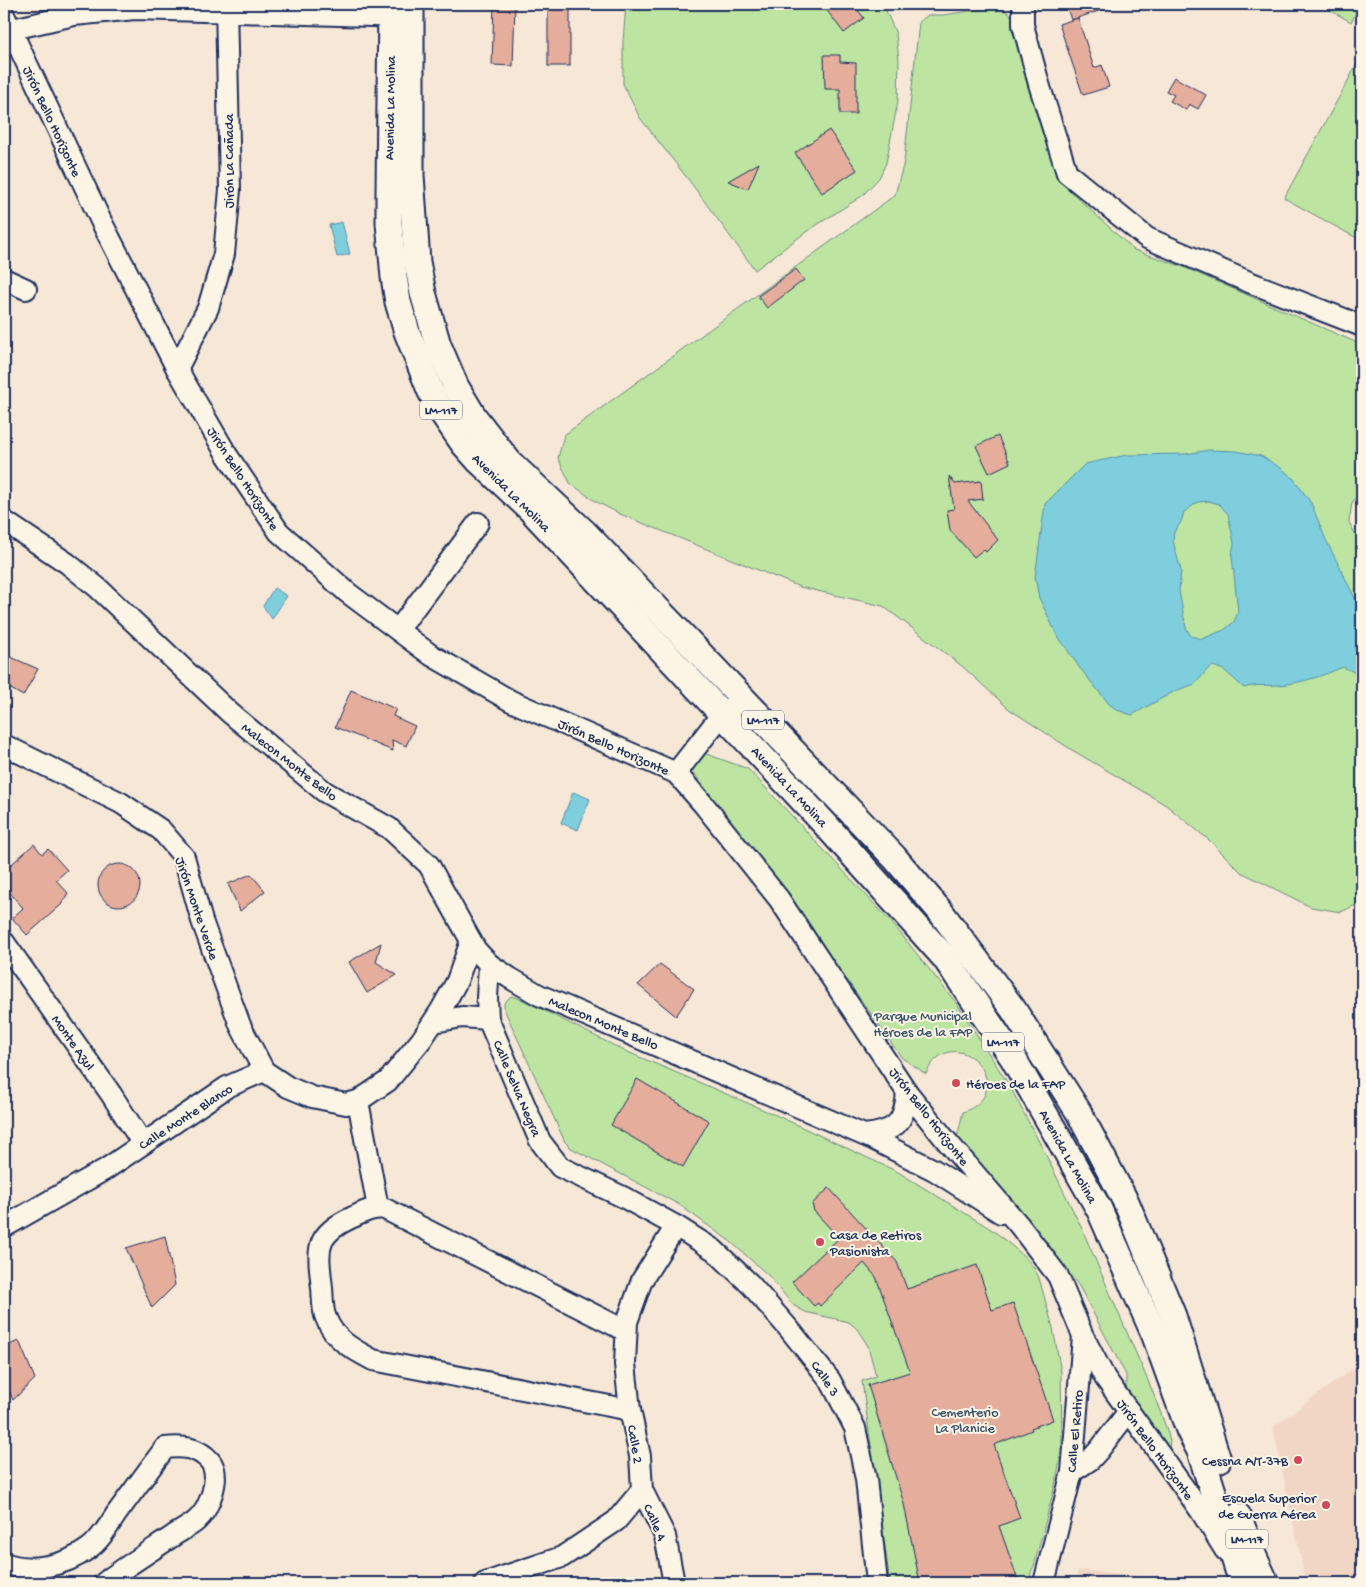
<svg xmlns="http://www.w3.org/2000/svg" width="1366" height="1587" viewBox="0 0 1366 1587" font-family="'Gochi Hand',sans-serif">
	<rect width="100%" height="100%" fill="#f7e7d6"/>
	<filter id="ink" filterUnits="userSpaceOnUse"><feTurbulence type="fractalNoise" baseFrequency=".02" numOctaves="2"/><feDisplacementMap in="SourceGraphic" scale="10" xChannelSelector="R" yChannelSelector="G"/><feConvolveMatrix kernelMatrix="1 2 1 2 8 2 1 2 1" color-interpolation-filters="sRGB"/></filter>
	<g filter="url(#ink)">
		<g fill="#f2d6c5">
			<path d="M1362 1362V1583H1306L1273 1427Z"/>
			<path d="M1078 1570 1189 1581 1188 1583H1076Z"/>
		</g>
		<g fill="#bde5a1" stroke="#6c8a80">
			<path d="M626 4H883L896 34 899 60 898 101 886 163 879 178 862 196 806 232 755 270 688 179 640 118 623 84V42Z"/>
			<path d="M1319 4H1361L1351 22Z"/>
			<path d="M990 8 1004 10 1015 18 1042 121 1069 190 1134 250 1181 266 1362 345V488L1352 503 1349 522 1362 547V902L1341 912 1311 907 1241 872 1210 841 1166 805 1072 750 1009 709 962 666 883 606 800 587 620 514 595 501 570 483 558 458 564 435 895 195 904 162 919 22 928 15H943Z"/>
			<path d="M1362 55V241L1284 198Z"/>
			<path d="M701 752 748 769 893 924 957 1004 1009 1085 1044 1151 1082 1229 1152 1390 1167 1430 1170 1441 1169 1449 1126 1390V1375L1079 1286 957 1138 963 1112C1023 1091 954 1014 926 1074L902 1058 786 894 696 776 690 766Z"/>
			<path d="M511 996 523 1000 623 1050 778 1116 898 1172 994 1231 1025 1257 1034 1268 1039 1278 1053 1328 1061 1372 1062 1444 1057 1477 1034 1566 1031 1572 1030 1583H890L862 1381 876 1376 868 1346 857 1329 849 1322 805 1312 793 1305 769 1276 731 1242 678 1204 571 1148 565 1142 504 1009V1003Z"/>
		</g>
		<g fill="#7fcedd" stroke="#578eaa" fill-rule="evenodd">
			<path d="M342 222 350 254 337 257 329 225Z"/>
			<path d="M1209 450 1236 451 1261 456 1281 468 1294 479 1311 503 1326 540 1362 612V680L1352 671 1343 667C1322 676 1302 683 1279 685 1267 686 1255 684 1244 688L1224 670 1213 666 1208 669 1195 684 1175 691 1132 715 1117 710 1109 704 1079 667 1057 635 1039 598 1035 577 1045 504 1085 464 1127 455 1186 454ZM1209 501 1219 504 1228 514 1234 543 1232 556 1238 612 1234 622 1224 630 1202 639 1191 636 1186 628 1179 591 1181 571 1173 541 1174 532 1181 522 1184 512 1198 502Z"/>
			<path d="M274 588 287 596 272 619 263 606Z"/>
			<path d="M573 792 590 799 578 830 561 823Z"/>
		</g>
		<g fill="#e5ad9c" stroke="#1b2f5e">
			<path d="M494 4H515L513 66 492 65Z"/>
			<rect x="548" y="4" width="22" height="62"/>
			<path d="M822 4H853L864 18 844 33Z"/>
			<path d="M1066 4H1111V7L1071 20Z"/>
			<path d="M1078 18 1094 68 1102 65 1109 87 1083 95 1059 24Z"/>
			<path d="M824 55H840V62L856 63V114H840V89H825Z"/>
			<path d="M1174 77 1206 95 1198 109 1189 104 1186 110 1170 101 1174 95 1166 91Z"/>
			<path d="M829 130 857 170 822 193 795 153Z"/>
			<path d="M759 163 748 189 728 181Z"/>
			<path d="M796 269 804 280 767 308 758 296Z"/>
			<path d="M998 436 1010 463 989 473 976 446Z"/>
			<path d="M949 476 955 484 981 481 983 499 968 501 998 540 986 552 984 549 974 557 950 530 947 510 954 509Z"/>
			<path d="M4 654 38 669 23 696 4 685Z"/>
			<path d="M351 690 396 709 393 716 415 726 406 746 392 740 393 751 335 727Z"/>
			<path d="M34 844 42 854 48 849 67 870 56 880 68 893 61 905 27 935 12 918 23 908 4 886V871Z"/>
			<circle cx="119" cy="885" r="21"/>
			<path d="M251 874 265 891 240 911 228 884Z"/>
			<path d="M381 943 376 962 397 975 367 993 349 962Z"/>
			<path d="M660 964 694 989 676 1016 638 985Z"/>
			<path d="M637 1079 709 1121 683 1167 611 1125Z"/>
			<path d="M829 1188 897 1262 907 1289 977 1265 992 1310 1013 1303 1053 1420 1031 1428 1032 1430 994 1445 1020 1518 999 1526 1019 1583H920L904 1504 868 1385 910 1372 876 1277 864 1263 820 1306 818 1303 814 1306 792 1282 839 1238 814 1211 812 1204Z"/>
			<path d="M165 1236 175 1285 152 1308 126 1248Z"/>
			<path d="M19 1341 35 1379 13 1400 4 1379V1347Z"/>
		</g>
		<g fill="none" stroke-linecap="round" stroke-linejoin="round">
			<g stroke="#1b2f5e" stroke-width="24">
				<g id="minor">
					<path d="M1023 4V25L1039 84 1067 173 1147 238 1249 282 1362 326"/>
					<path d="M4 15 101 221 177 369 227 455 279 532 348 593 431 655 511 701 676 773 704 805 779 899 907 1092 945 1139 1019 1225 1058 1276 1083 1336 1105 1378 1200 1510 1225 1550"/>
					<path d="M4 31 74 15 135 9 405 17"/>
					<path d="M4 279 26 289"/>
					<path d="M177 369 208 308 224 254 230 190 226 4"/>
					<path d="M4 521 67 563 98 588 230 713 325 792 389 828 429 865 476 950 489 964 510 978 539 995 873 1139 934 1170 1001 1213"/>
					<path d="M398 630 478 523"/>
					<path d="M4 745 121 803 161 830 184 857 202 921 240 1025 264 1071 288 1087 312 1097 346 1104 358 1101 388 1081 422 1039 441 1010 457 981 471 941"/>
					<path d="M676 773 719 718 742 698"/>
					<path d="M4 942 111 1094 143 1144"/>
					<path d="M489 964 487 998 488 1019 540 1141 560 1167 623 1197 676 1226 714 1250 750 1284 790 1330 830 1380 855 1428 866 1479 877 1583"/>
					<path d="M434 1022 462 1017 488 1019"/>
					<path d="M358 1101 378 1208"/>
					<path d="M864 1135C895 1132 905 1123 907 1092"/>
					<path d="M4 1227 106 1169 227 1087 264 1071"/>
					<path d="M626 1331 385 1209C373 1207 364 1212 353 1217 313 1235 318 1250 322 1288 323 1297 322 1310 326 1318 334 1340 354 1350 373 1360L630 1410"/>
					<path d="M1072 1472 1090 1460 1099 1450 1129 1411"/>
					<path d="M642 1490 665 1536 674 1583"/>
					<path d="M4 1563C31 1573 65 1566 88 1549 100 1541 109 1525 117 1513 133 1491 149 1470 165 1448 182 1446 198 1447 210 1461 222 1476 209 1510 196 1521 189 1527 180 1531 173 1536 152 1550 130 1564 109 1579L104 1583"/>
					<path d="M485 1583 562 1557 616 1521 642 1490 640 1456 630 1410 625 1364 627 1322 642 1280 676 1226"/>
					<path d="M1044 1583 1072 1472 1083 1336"/>
				</g>
			</g>
			<g stroke="#1b2f5e" stroke-width="29">
				<g id="major">
					<path d="M391 4 389 193V223L394 277 398 302 407 332 430 390 441 411 463 443 479 461 531 510 825 824 945 958 1013 1058 1099 1209 1155 1336 1189 1430 1200 1451 1238 1570 1246 1583"/>
					<path d="M411 4V175L417 262 423 293 438 345 456 387 474 417 509 462 584 532 894 857 940 911 1013 1009 1078 1111 1127 1204 1173 1316 1218 1460"/>
					<path d="M1238 1516 1254 1557 1266 1583"/>
				</g>
			</g>
			<use href="#minor" stroke="#fcf5e5" stroke-width="20"/>
			<use href="#major" stroke="#fcf5e5" stroke-width="25"/>
		</g>
	</g>
	<g fill="#d1495b" stroke="#fcf5e5" stroke-width="2">
		<circle cx="956" cy="1083" r="5"/>
		<circle cx="820" cy="1242" r="5"/>
		<circle cx="1298" cy="1460" r="5"/>
		<circle cx="1326" cy="1505" r="5"/>
	</g>
	<g text-anchor="middle" stroke-width="4" stroke-linejoin="round" paint-order="stroke">
		<g fill="#fcf5e5" stroke="#5e6a86" stroke-width="1">
			<rect x="420" y="400.5" width="42" height="19" rx="4"/>
			<rect x="742" y="710.5" width="42" height="19" rx="4"/>
			<rect x="982" y="1032.5" width="42" height="19" rx="4"/>
			<rect x="1226" y="1529.5" width="42" height="19" rx="4"/>
		</g>
		<g font-size="12" font-weight="bold" fill="#1b2f5e">
			<text x="441" y="414">LM-117</text>
			<text x="763" y="724">LM-117</text>
			<text x="1003" y="1046">LM-117</text>
			<text x="1247" y="1543">LM-117</text>
		</g>
		<g font-size="14" fill="#1b2f5e" stroke="#fcf5e5">
			<text transform="translate(389 108) rotate(-89)" y="5">Avenida La Molina</text>
			<text transform="translate(53 121) rotate(65)" y="5">Jirón Bello Horizonte</text>
			<text transform="translate(228 161) rotate(-90)" y="5">Jirón La Cañada</text>
			<text transform="translate(244 478) rotate(57)" y="5">Jirón Bello Horizonte</text>
			<text transform="translate(512 492) rotate(45)" y="5">Avenida La Molina</text>
			<text transform="translate(614 746) rotate(24)" y="5">Jirón Bello Horizonte</text>
			<text transform="translate(290 761) rotate(38)" y="5">Malecon Monte Bello</text>
			<text transform="translate(790 786) rotate(47)" y="5">Avenida La Molina</text>
			<text transform="translate(198 908) rotate(71)" y="5">Jirón Monte Verde</text>
			<text transform="translate(604 1022) rotate(23)" y="5">Malecon Monte Bello</text>
			<text transform="translate(74 1042) rotate(55)" y="5">Monte Azul</text>
			<text transform="translate(518 1088) rotate(67)" y="5">Calle Selva Negra</text>
			<text transform="translate(185 1116) rotate(-33)" y="5">Calle Monte Blanco</text>
			<text transform="translate(930 1116) rotate(52)" y="5">Jirón Bello Horizonte</text>
			<text transform="translate(1069 1156) rotate(61)" y="5">Avenida La Molina</text>
			<text transform="translate(826 1378) rotate(56)" y="5">Calle 3</text>
			<text transform="translate(1074 1431) rotate(-85)" y="5">Calle El Retiro</text>
			<text transform="translate(636 1444) rotate(80)" y="5">Calle 2</text>
			<text transform="translate(1156 1449) rotate(54)" y="5">Jirón Bello Horizonte</text>
			<text transform="translate(656 1522) rotate(66)" y="5">Calle 4</text>
		</g>
		<g font-size="14" fill="#3b536b" stroke="#fcf5e5">
			<text x="923" y="1020">Parque Municipal<tspan x="923" dy="16">Héroes de la FAP</tspan></text>
			<text x="965" y="1416">Cementerio<tspan x="965" dy="16">La Planicie</tspan></text>
		</g>
		<g font-size="14" fill="#1b2f5e" stroke="#fcf5e5" text-anchor="start">
			<text x="966" y="1088">Héroes de la FAP</text>
			<text x="830" y="1239">Casa de Retiros<tspan x="830" dy="16">Pasionista</tspan></text>
			<text x="1288" y="1465" text-anchor="end">Cessna A/T-37B</text>
			<text x="1316" y="1502" text-anchor="end">Escuela Superior<tspan x="1316" dy="16">de Guerra Aérea</tspan></text>
		</g>
	</g>
	<rect width="1366" height="1587" fill="none" stroke="#fcf5e5" stroke-width="20"/>
	<rect x="10" y="10" width="1346" height="1567" fill="none" stroke="#1b2f5e" stroke-width="2" filter="url(#ink)"/>
</svg>
